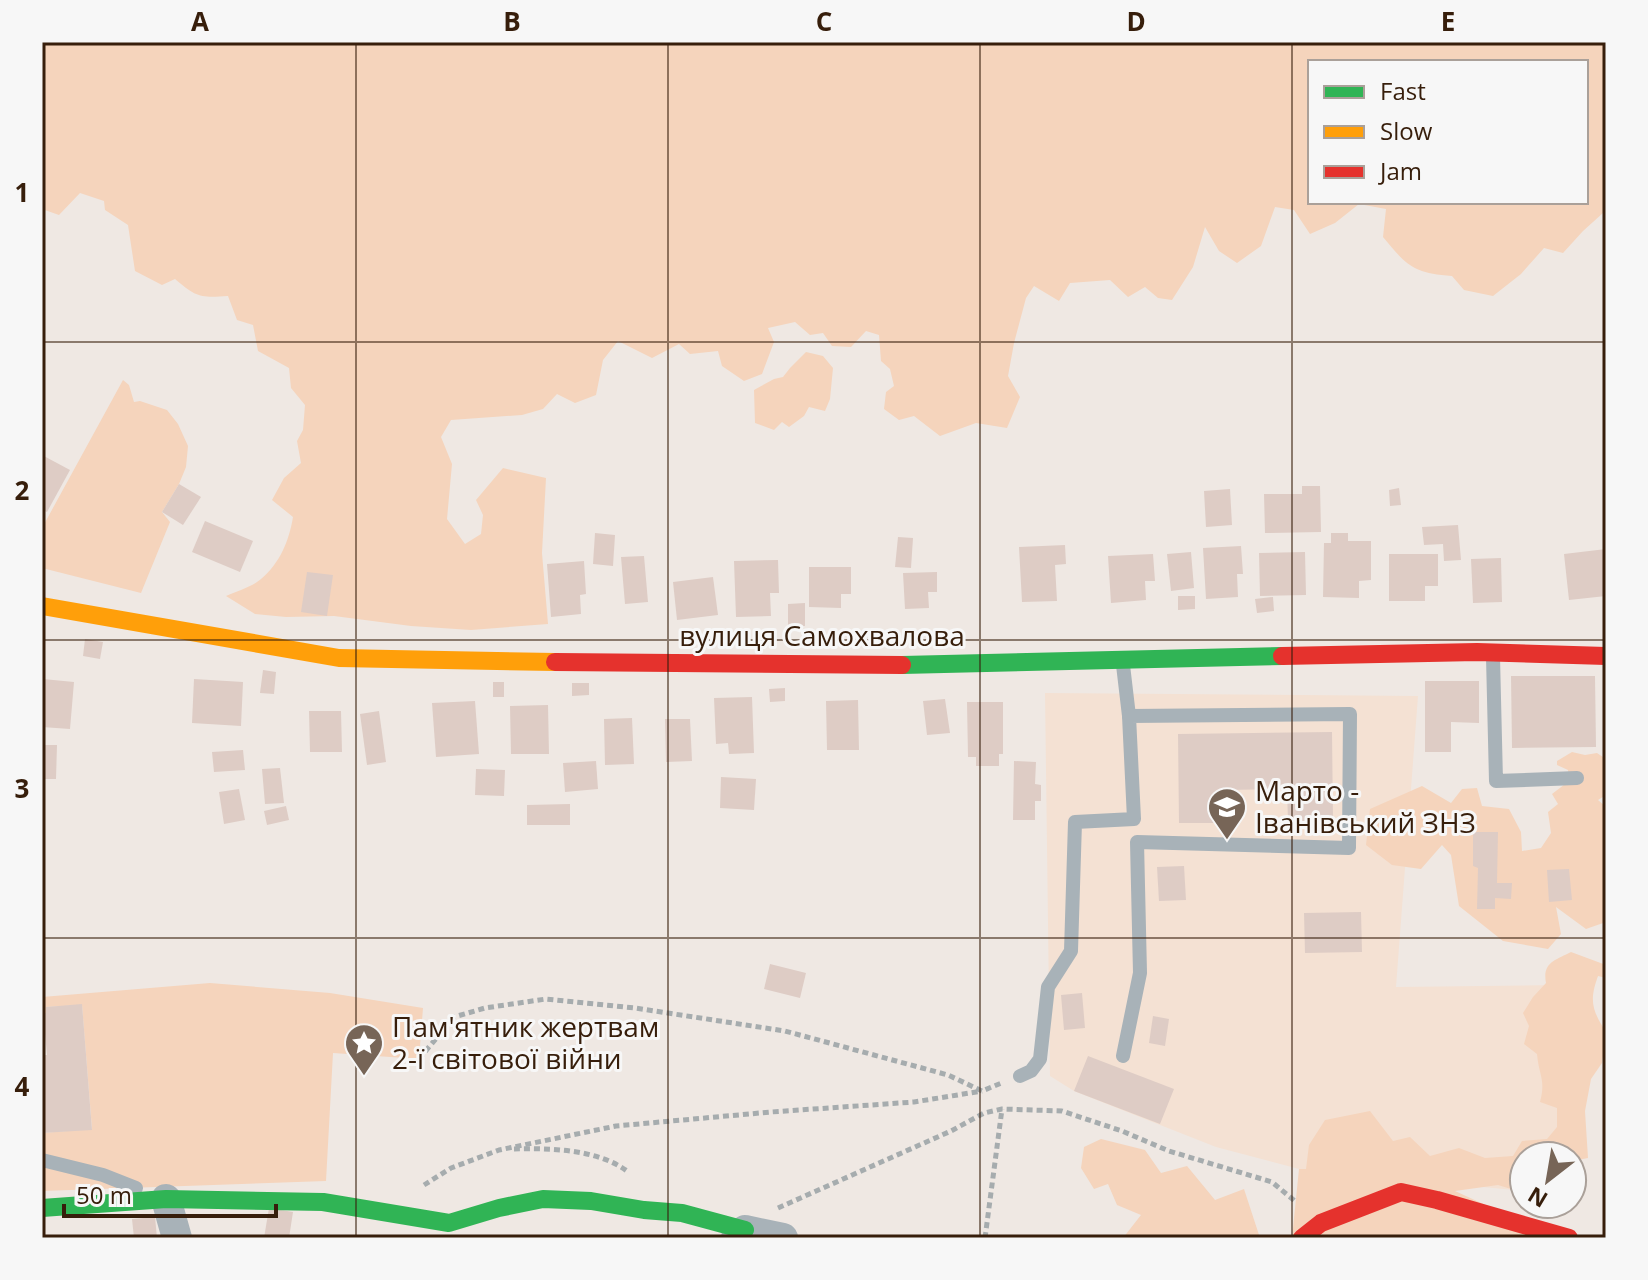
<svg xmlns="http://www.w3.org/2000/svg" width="1648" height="1280" viewBox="0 0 1648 1280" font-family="'Open Sans',sans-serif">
	<rect width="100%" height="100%" fill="#efe8e3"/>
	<path fill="#f4e1d3" d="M1045 693 1418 696 1396 987 1562 985 1564 1156H1524V1191L1299 1169 1216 1147 1074 1091 1050 1076Z"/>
	<g fill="#f5d4bc" fill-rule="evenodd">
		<path d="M42 42H1606V202L1603 213 1583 231 1563 253 1544 248 1521 274 1493 296 1464 290 1452 276C1413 273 1407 266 1383 237L1386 209 1359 204 1335 223 1310 234 1294 210 1275 207 1261 246 1237 263 1219 251 1205 227 1193 267 1172 300 1158 298 1145 287 1128 297 1110 280 1070 283 1059 301 1034 286 1026 298 1014 343 1008 376 1020 397 1007 428 976 423 940 436 914 416 899 420 884 409 886 392 894 386 890 369 881 361 879 335 866 331 851 347 832 346 823 333 810 335 795 322 768 328 774 342 762 374 744 381 722 366 718 351 690 354 679 344 652 358 618 341 603 360 596 395 575 403 557 394 543 409 522 415 451 420 441 437 452 464 447 519 465 544 481 534 483 515 476 500 503 468 546 478 542 553 548 624 471 630 411 626 334 616 286 617 255 614 226 596C237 591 252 587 261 579 280 563 289 541 293 517L272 500 284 478 301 463 297 441 303 430 305 405 291 388 289 368 258 351 253 325 237 320 228 296C200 298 196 297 175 279L162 285 135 271 128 225 105 210 104 201 80 193 59 215 42 209ZM1310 62H1586V202H1310Z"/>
		<path d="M806 352 823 356 833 368 830 399 825 411 809 407 804 416 789 427 782 422 774 430 755 423 754 390 774 379 783 377 790 368Z"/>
		<path d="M123 380 129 385 134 402 140 401 167 410 178 424 188 446 186 467 179 484 162 512 170 522 141 593 42 568V528Z"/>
		<path d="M1572 752 1585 755 1597 753 1606 759V795L1598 800 1606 807V922L1586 929 1556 907 1561 934 1548 949 1503 941 1459 906 1451 855 1442 845 1421 869 1392 865 1366 845 1370 809 1422 786 1451 803 1462 789 1477 788 1482 806 1509 809 1521 832 1522 851 1541 848 1551 833 1548 812 1558 804 1552 794 1569 781 1568 770 1557 765V761Z"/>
		<path d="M1571 952 1606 965V978L1598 976C1589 1001 1592 1010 1606 1032V1035L1602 1063 1591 1079 1585 1111 1588 1158 1578 1160 1577 1193 1572 1200V1156H1524V1193L1498 1185 1455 1191 1558 1238H1292L1299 1169H1306L1309 1145 1325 1120 1370 1111 1393 1141 1410 1137 1430 1156 1459 1148 1485 1158 1513 1156 1522 1141 1547 1139 1557 1127V1108L1540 1102C1546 1080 1539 1076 1537 1054L1524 1044 1529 1026 1523 1013 1533 997 1546 983C1542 962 1556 960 1571 952Z"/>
		<path d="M210 983 330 993 423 1008 419 1059 333 1053 326 1181 42 1191V1133L92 1129 82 1005 46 1007V1013H42V997Z"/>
		<path d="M1101 1139 1145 1150 1161 1173 1187 1166 1215 1200 1244 1189 1260 1238H1123L1141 1215 1117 1205 1108 1184 1094 1189 1081 1168 1084 1147Z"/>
	</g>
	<g fill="#deccc5">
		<path d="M42 455 70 470 47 512 42 510Z"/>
		<path d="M179 484 201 497 183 525 162 512Z"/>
		<path d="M1302 486H1320L1321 532 1265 533 1264 494H1302Z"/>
		<path d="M1399 488 1401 505 1390 506 1389 490Z"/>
		<path d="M1230 489 1232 525 1206 527 1204 491Z"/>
		<path d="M205 521 253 541 240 572 192 552Z"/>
		<path d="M1458 525 1461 560 1444 561 1443 544 1424 545 1422 527Z"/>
		<path d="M595 533 615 535 613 566 593 564Z"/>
		<path d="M1331 533H1348V541H1371V580L1359 581V598L1323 597 1324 543H1331Z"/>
		<path d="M898 537 913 538 911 568 895 567Z"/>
		<path d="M1065 545 1066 564 1055 565 1057 601 1022 602 1019 547Z"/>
		<path d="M1241 546 1243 574H1237L1238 597 1206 599 1203 548Z"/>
		<path d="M1606 549V596L1569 600 1564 554Z"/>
		<path d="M1191 552 1194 588 1171 591 1167 554Z"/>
		<path d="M1305 552 1306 595 1260 596 1259 553Z"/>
		<path d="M1153 554 1155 581H1145L1146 600 1111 603 1108 556Z"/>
		<path d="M1389 554H1438V586H1425V601H1389Z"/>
		<path d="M644 556 648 602 625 604 621 557Z"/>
		<path d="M1501 558 1502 602 1473 603 1471 559Z"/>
		<path d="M778 560 779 593H770L771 616 736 617 734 561Z"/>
		<path d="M584 561 586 594 580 595 581 614 551 617 547 564Z"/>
		<path d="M809 567H851V594H841V608L809 607Z"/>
		<path d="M307 572 333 575 327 616 301 612Z"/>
		<path d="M937 572V592H928L929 608 905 609 903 573Z"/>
		<path d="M713 577 718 615 677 620 673 582Z"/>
		<path d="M1178 596H1195V609L1178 610Z"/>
		<path d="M1273 597 1274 611 1257 613 1255 599Z"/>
		<path d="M805 603V626L788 627V604Z"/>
		<path d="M85 639 103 642 100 659 83 656Z"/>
		<path d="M263 670 276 672 274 694 260 693Z"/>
		<path d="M1511 676H1595L1596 747 1512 748Z"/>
		<path d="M43 679 74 682 70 729 42 727Z"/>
		<path d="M194 679 243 682 241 726 192 723Z"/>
		<path d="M1425 681H1479V723L1451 722V752H1425Z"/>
		<rect x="493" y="682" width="11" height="15"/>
		<path d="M572 683H589V695L572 696Z"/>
		<path d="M785 688V701L770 702 769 689Z"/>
		<path d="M752 697 754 753 729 754 728 743 716 744 714 698Z"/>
		<path d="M945 699 950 733 927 735 923 701Z"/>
		<path d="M858 700 859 750H827L826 701Z"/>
		<path d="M475 701 479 754 436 757 432 703Z"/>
		<path d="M967 702H1003V754H999V766H976V757H968Z"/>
		<path d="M548 705 549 754H511L510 706Z"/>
		<path d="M309 711H341L342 752H310Z"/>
		<path d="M379 711 386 762 367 765 360 714Z"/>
		<path d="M632 718 634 764 605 765 604 719Z"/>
		<path d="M665 719H690L692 761 666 762Z"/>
		<path d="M1332 732 1333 821H1288L1287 789 1223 790 1224 823H1179L1178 734Z"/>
		<path d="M42 745H57L56 779H42Z"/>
		<path d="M243 750 245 770 214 772 212 752Z"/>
		<path d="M596 761 598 789 565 792 563 763Z"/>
		<path d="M1014 761 1036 762 1035 784 1041 785V801H1035V820H1013Z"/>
		<path d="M280 768 284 803 265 804 262 769Z"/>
		<path d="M476 769 505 770 504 796 475 795Z"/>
		<path d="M721 777 756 779 754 810 720 808Z"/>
		<path d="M239 789 245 820 224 824 219 792Z"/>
		<path d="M570 804V825H527V805Z"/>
		<path d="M286 806 289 820 267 825 264 811Z"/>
		<path d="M1473 832H1498L1497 883H1512L1511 899 1495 898V909H1477L1478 868 1473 866Z"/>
		<path d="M1184 866 1186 900 1159 901 1157 867Z"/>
		<path d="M1569 869 1572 900 1549 902 1547 870Z"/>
		<path d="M1361 912 1362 952 1305 953 1304 913Z"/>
		<path d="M770 964 806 973 800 998 764 989Z"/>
		<path d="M1082 993 1085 1028 1064 1030 1061 995Z"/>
		<path d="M82 1004 92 1130 42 1133V1055H47L45 1034H42V1013H46V1007Z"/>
		<path d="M1153 1016 1169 1019 1165 1046 1149 1043Z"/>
		<path d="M1088 1056 1174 1089 1160 1124 1074 1091Z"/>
		<path d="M269 1208 293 1212 289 1238H264Z"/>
		<path d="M155 1217 157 1238H134L132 1219Z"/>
	</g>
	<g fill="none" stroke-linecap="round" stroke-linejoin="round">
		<g stroke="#a6acae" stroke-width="5" stroke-dasharray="6 4" stroke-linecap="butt">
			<path d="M419 1059 454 1017 485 1008 546 999 635 1008 785 1031 948 1075 982 1091 1004 1082"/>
			<path d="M514 1149C550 1148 597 1149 627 1171"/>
			<path d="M424 1185 451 1168 499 1150 616 1126 771 1112 914 1102 982 1091"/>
			<path d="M778 1208 951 1131 984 1113 1002 1109 1062 1111 1122 1131 1169 1151 1272 1182 1296 1202"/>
			<path d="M985 1238 1002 1109"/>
		</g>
		<g stroke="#a8b2b8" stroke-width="14">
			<path d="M1493 657 1496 781 1577 778"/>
			<path d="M1123 665 1129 716"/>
			<path d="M1020 1076 1031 1071 1040 1059 1048 987 1071 951 1075 822 1134 819 1129 716 1350 714 1349 848 1137 842 1140 973 1123 1056"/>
			<path d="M42 1160 103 1175 136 1188"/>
		</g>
		<g stroke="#a8b2b8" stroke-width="30">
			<path d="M166 1199 177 1238"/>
			<path d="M736 1238 745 1230 783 1238"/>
		</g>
		<g stroke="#30b455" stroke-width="18">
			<path d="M902 665 1282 656"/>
			<path d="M42 1208 166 1199 323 1202 449 1223 499 1208 543 1199 591 1201 644 1210 682 1213 745 1230"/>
		</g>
		<path stroke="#ff9f0a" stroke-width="18" d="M42 606 339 658 555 662"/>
		<g stroke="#e5322d" stroke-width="18">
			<path d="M1282 656 1477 652 1606 656"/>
			<path d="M555 662 902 665"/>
			<path d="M1302 1238 1321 1223 1401 1192 1437 1200 1569 1238"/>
		</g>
	</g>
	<path fill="none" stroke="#371e0b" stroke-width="2" stroke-opacity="0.55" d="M356 42V1238M668 42V1238M980 42V1238M1292 42V1238M42 342H1606M42 640H1606M42 938H1606"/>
	<defs>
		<g id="school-pin" transform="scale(2)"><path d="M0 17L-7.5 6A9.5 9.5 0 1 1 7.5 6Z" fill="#776557" stroke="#f7f7f7"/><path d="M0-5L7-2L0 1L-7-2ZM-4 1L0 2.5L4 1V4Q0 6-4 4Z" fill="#fff"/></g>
		<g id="sight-pin" transform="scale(2)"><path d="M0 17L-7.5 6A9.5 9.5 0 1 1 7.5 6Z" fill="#776557" stroke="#f7f7f7"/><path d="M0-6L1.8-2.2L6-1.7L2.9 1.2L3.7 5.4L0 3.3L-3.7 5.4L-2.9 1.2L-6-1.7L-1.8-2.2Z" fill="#fff"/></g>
	</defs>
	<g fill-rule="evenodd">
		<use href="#school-pin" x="1227" y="807"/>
		<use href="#sight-pin" x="364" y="1043"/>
	</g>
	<g text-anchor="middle" stroke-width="6" stroke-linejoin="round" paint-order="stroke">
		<g font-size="28" fill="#371e0b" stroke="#f7f7f7">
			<text x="822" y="646">вулиця Самохвалова</text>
		</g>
		<g font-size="28" fill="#371e0b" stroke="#f7f7f7" text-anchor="start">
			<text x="1255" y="801">Марто -<tspan x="1255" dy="32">Іванівський ЗНЗ</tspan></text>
			<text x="392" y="1037">Пам'ятник жертвам<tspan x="392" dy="32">2-ї світової війни</tspan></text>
		</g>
	</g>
	<rect width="1648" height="1280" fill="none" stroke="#f7f7f7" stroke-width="88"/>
	<rect x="1308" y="60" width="280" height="144" fill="#f7f7f7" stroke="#aaa099" stroke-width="2"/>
	<rect x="1324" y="86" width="40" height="12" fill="#30b455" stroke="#aaa099" stroke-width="2"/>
	<text x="1380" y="100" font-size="24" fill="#371e0b">Fast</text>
	<rect x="1324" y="126" width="40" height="12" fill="#ff9f0a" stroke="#aaa099" stroke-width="2"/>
	<text x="1380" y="140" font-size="24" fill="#371e0b">Slow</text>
	<rect x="1324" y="166" width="40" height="12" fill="#e5322d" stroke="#aaa099" stroke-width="2"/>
	<text x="1380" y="180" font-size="24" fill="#371e0b">Jam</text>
	<g transform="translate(1548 1180) rotate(211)"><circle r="38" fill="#f7f7f7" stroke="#aaa099" stroke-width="2"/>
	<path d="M0-6L14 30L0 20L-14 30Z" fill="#776557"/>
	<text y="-12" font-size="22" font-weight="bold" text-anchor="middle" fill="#371e0b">N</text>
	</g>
	<path d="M64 1204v12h212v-12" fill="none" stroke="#371e0b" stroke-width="4"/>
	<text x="76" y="1204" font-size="24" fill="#371e0b" stroke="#f7f7f7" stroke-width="6" paint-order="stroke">50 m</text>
	<rect x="44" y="44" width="1560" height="1192" fill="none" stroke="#371e0b" stroke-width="3"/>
	<g font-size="26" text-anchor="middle" font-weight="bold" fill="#371e0b">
		<text x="200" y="31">A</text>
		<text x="512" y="31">B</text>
		<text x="824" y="31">C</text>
		<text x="1136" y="31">D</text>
		<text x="1448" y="31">E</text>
		<text x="22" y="202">1</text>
		<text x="22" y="500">2</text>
		<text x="22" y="798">3</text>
		<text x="22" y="1096">4</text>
	</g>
</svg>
